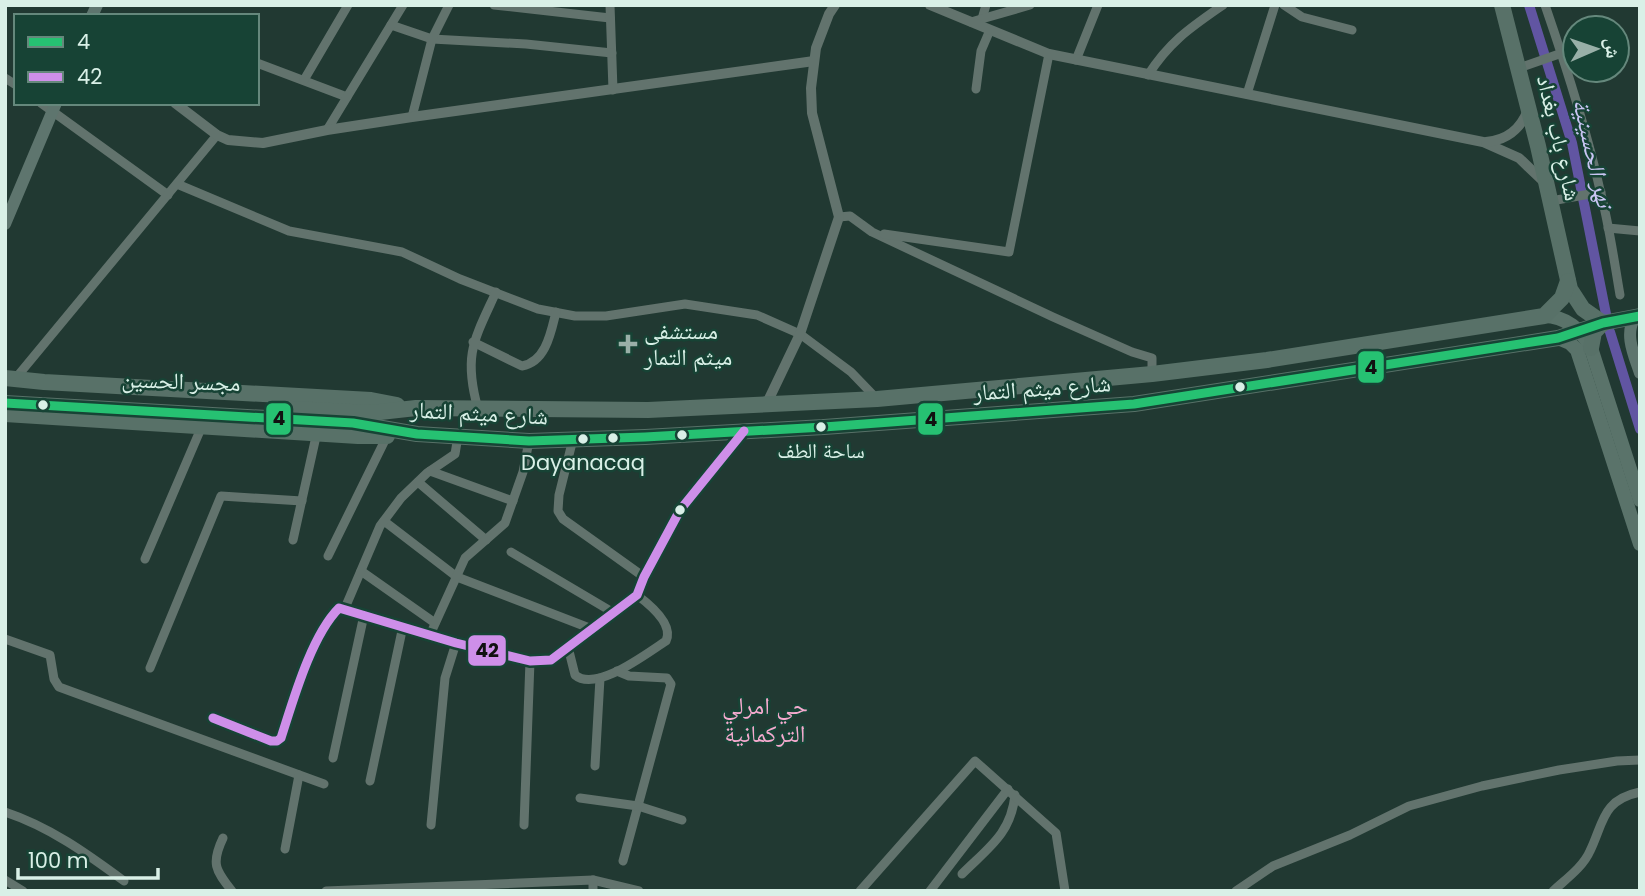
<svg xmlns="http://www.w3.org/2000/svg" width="1645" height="896" viewBox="0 0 1645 896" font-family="Poppins,'Noto Naskh Arabic',sans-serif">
	<rect width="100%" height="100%" fill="#213932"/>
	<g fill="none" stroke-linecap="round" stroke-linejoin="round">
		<g stroke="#6155a2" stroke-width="10">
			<path d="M1529 5 1572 143 1606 314"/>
			<path d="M1610 332 1640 429"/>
		</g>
		<g stroke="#62736d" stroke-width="9">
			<path d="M494 5 610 18"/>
			<path d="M610 5 613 90"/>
			<path d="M1284 5 1302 17 1352 30"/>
			<path d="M1545 5C1566 66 1586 127 1600 190 1609 224 1614 260 1620 295"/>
			<path d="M982 19 986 5"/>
			<path d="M971 22 1030 5"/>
			<path d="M391 25 432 39 526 44 612 53"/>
			<path d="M1076 60 1098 5"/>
			<path d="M257 63 347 97"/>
			<path d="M1519 68 1562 53"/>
			<path d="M1148 75C1170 41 1190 28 1223 5"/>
			<path d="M5 78 16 85"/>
			<path d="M304 80 348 5"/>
			<path d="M976 89 981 51 990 30"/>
			<path d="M1247 94 1275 5"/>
			<path d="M41 103 168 195"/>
			<path d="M412 117 432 39 449 5"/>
			<path d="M327 130 403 5"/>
			<path d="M177 184 289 231 402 252 460 279 538 309 575 316H606L685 304 757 315 800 334 851 372 877 399"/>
			<path d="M1551 201 1601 192"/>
			<path d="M839 217 850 216 872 232 1053 317 1132 352 1152 358V374"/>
			<path d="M1608 228 1640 231"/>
			<path d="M884 234 1009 252 1049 54"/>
			<path d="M473 342 522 366C546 362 551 332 556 312"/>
			<path d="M15 379 217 135"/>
			<path d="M478 409C463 355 474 340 496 292"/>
			<path d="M573 439 559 495 558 511 563 519 644 577"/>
			<path d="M430 471 513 501"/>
			<path d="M418 482 486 540"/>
			<path d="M384 521 457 577 592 629"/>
			<path d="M293 540 317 432"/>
			<path d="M511 552 614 613"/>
			<path d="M328 556 387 436"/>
			<path d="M145 559 202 426"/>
			<path d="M361 571 435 623"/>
			<path d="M345 608 380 526 401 498 427 473 455 454 458 436"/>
			<path d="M429 637 465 558 505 523 523 472 529 441"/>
			<path d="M5 639 50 655 54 679 59 687 324 784"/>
			<path d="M568 647 575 675C596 693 647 653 666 641 674 624 649 604 637 595"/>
			<path d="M150 668 221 496 302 501"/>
			<path d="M617 671 629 676 667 678 671 684 623 861"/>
			<path d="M213 718 271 741H277L281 738C293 701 311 636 339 608L456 643 530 661 551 660 637 595 644 577 680 510 743 432"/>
			<path d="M333 758 364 615"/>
			<path d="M595 766 600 678"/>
			<path d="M370 781 403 626"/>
			<path d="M580 798 638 806 682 820"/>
			<path d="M5 812C50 827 86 853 124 881"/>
			<path d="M431 825 445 678 456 643"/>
			<path d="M524 825 530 661"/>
			<path d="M223 838C211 863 215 870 232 891"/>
			<path d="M285 849 299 775"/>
			<path d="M962 874C988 848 1011 834 1015 795"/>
			<path d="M5 880 23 891"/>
			<path d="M326 891 593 880 639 891"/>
			<path d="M593 891V880"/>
			<path d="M860 891 975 761 1056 833 1065 891"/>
			<path d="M930 891 1008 789"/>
			<path d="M1236 891 1273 866 1350 835 1409 806 1482 786 1559 770 1617 761 1640 760"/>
			<path d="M1553 891C1566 879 1583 867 1590 851 1604 822 1602 800 1640 792"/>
		</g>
		<g stroke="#62736d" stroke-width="10">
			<path d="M930 5 1049 54 1483 142 1519 158 1543 181"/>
			<path d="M175 103 217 135 228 140 263 143 327 130 412 117 814 61"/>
			<path d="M1486 142C1507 140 1520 130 1528 110"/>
			<path d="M766 405 800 334 839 217 812 113 811 88 816 48 829 14 835 5"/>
		</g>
		<g stroke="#5e756e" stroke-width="12">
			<path d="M92 16 97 5"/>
			<path d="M5 224 56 103"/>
			<path d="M1635 317C1624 334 1634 355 1640 373"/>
		</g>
		<g stroke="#5a736a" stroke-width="14">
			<path d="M1544 316C1565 316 1582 330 1591 348L1640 500"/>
			<path d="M1558 338 1570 343 1577 350 1640 544"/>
		</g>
		<g stroke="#587168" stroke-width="16">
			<path d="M1502 5 1538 146 1570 289 1583 309 1603 323"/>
			<path d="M1591 348 1594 332 1603 323"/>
			<path d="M5 378 44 382 371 400 397 405"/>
			<path d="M5 403 353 423 417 434 529 441 645 437 824 427 1134 404 1558 338 1603 323 1640 316"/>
			<path d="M273 408 371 413 416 408 648 410 877 399 1152 374 1267 360 1544 316 1562 298 1568 281"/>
			<path d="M5 414 358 436H387"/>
		</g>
		<g stroke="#174335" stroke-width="14">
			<path id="bus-1" d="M5 403 353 423 417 434 529 441 645 437 824 427 1134 404 1558 338 1603 323 1640 316"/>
		</g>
		<g stroke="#174335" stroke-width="14">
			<path id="bus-2" d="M213 718 271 741H277L281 738C293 701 311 636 339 608L456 643 530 661 551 660 637 595 644 577 680 510 744 431"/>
		</g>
		<use href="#bus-1" stroke="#26c172" stroke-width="9"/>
		<use href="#bus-2" stroke="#ce8fe9" stroke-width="9"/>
	</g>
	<path fill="#99b0a8" stroke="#174335" stroke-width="2.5" d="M624.5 333.5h7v7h7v7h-7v7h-7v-7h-7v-7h7z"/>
	<g fill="#d9f0e7" stroke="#174335" stroke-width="2.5">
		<circle cx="1240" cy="387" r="6"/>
		<circle cx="43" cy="405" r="6"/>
		<circle cx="821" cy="427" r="6"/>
		<circle cx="682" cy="435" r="6"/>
		<circle cx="613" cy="438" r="6"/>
		<circle cx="583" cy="439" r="6"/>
		<circle cx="680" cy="510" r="6"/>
	</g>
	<g text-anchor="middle" stroke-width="5" stroke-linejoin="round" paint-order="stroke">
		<g font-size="21" fill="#d9f0e7" stroke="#174335">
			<text x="821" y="458">ساحة الطف</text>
			<text x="583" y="470">Dayanacaq</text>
		</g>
		<g font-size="23" fill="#d9f0e7" stroke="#174335">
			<text transform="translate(1559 138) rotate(77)" y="8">شارع باب بغداد</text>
			<text transform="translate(181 381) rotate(2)" y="8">مجسر الحسين</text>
			<text transform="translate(1042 388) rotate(-4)" y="8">شارع ميثم التمار</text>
			<text transform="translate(479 413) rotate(3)" y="8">شارع ميثم التمار</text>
		</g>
		<g font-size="23" fill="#d9f0e7" stroke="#174335" text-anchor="start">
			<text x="644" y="339">مستشفى<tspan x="644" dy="26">ميثم التمار</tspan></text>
		</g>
		<g font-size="24" font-style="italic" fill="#c9c5f3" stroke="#174335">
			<text transform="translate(1593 153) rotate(77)" y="8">نهر الحسينية</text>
		</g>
		<g font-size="24" fill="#f5aacf" stroke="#174335">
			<text x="765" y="714">حي امرلي<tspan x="765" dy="28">التركمانية</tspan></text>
		</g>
	</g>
	<g stroke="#174335" stroke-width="2.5">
		<rect x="1357" y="350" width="28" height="34" rx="7" fill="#26c172"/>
		<rect x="265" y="402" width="27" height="34" rx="7" fill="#26c172"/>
		<rect x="917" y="402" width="27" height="34" rx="7" fill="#26c172"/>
		<rect x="467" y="634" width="40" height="33" rx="7" fill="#ce8fe9"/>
	</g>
	<g font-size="19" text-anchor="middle" font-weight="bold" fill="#111">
		<text x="1371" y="374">4</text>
		<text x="279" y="425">4</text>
		<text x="931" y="426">4</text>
		<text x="487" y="657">42</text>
	</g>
	<rect width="1645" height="896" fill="none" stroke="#d9f0e7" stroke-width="14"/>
	<rect x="14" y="14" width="245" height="91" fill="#174335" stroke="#65887c" stroke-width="2"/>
	<rect x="28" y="37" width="35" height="10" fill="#26c172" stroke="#65887c" stroke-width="2"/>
	<text x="77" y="49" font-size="21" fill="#d9f0e7">4</text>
	<rect x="28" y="72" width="35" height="10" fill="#ce8fe9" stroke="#65887c" stroke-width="2"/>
	<text x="77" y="84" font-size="21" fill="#d9f0e7">42</text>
	<g transform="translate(1596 49) rotate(88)"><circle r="33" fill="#174335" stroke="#65887c" stroke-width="2"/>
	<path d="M0-5L12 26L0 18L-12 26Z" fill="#99b0a8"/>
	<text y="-10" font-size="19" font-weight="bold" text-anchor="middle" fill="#d9f0e7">ش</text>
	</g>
	<path d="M18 868v10h140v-10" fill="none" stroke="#d9f0e7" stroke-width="3.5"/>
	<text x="28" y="868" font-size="21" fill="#d9f0e7" stroke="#174335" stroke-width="5" paint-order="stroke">100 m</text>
</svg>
